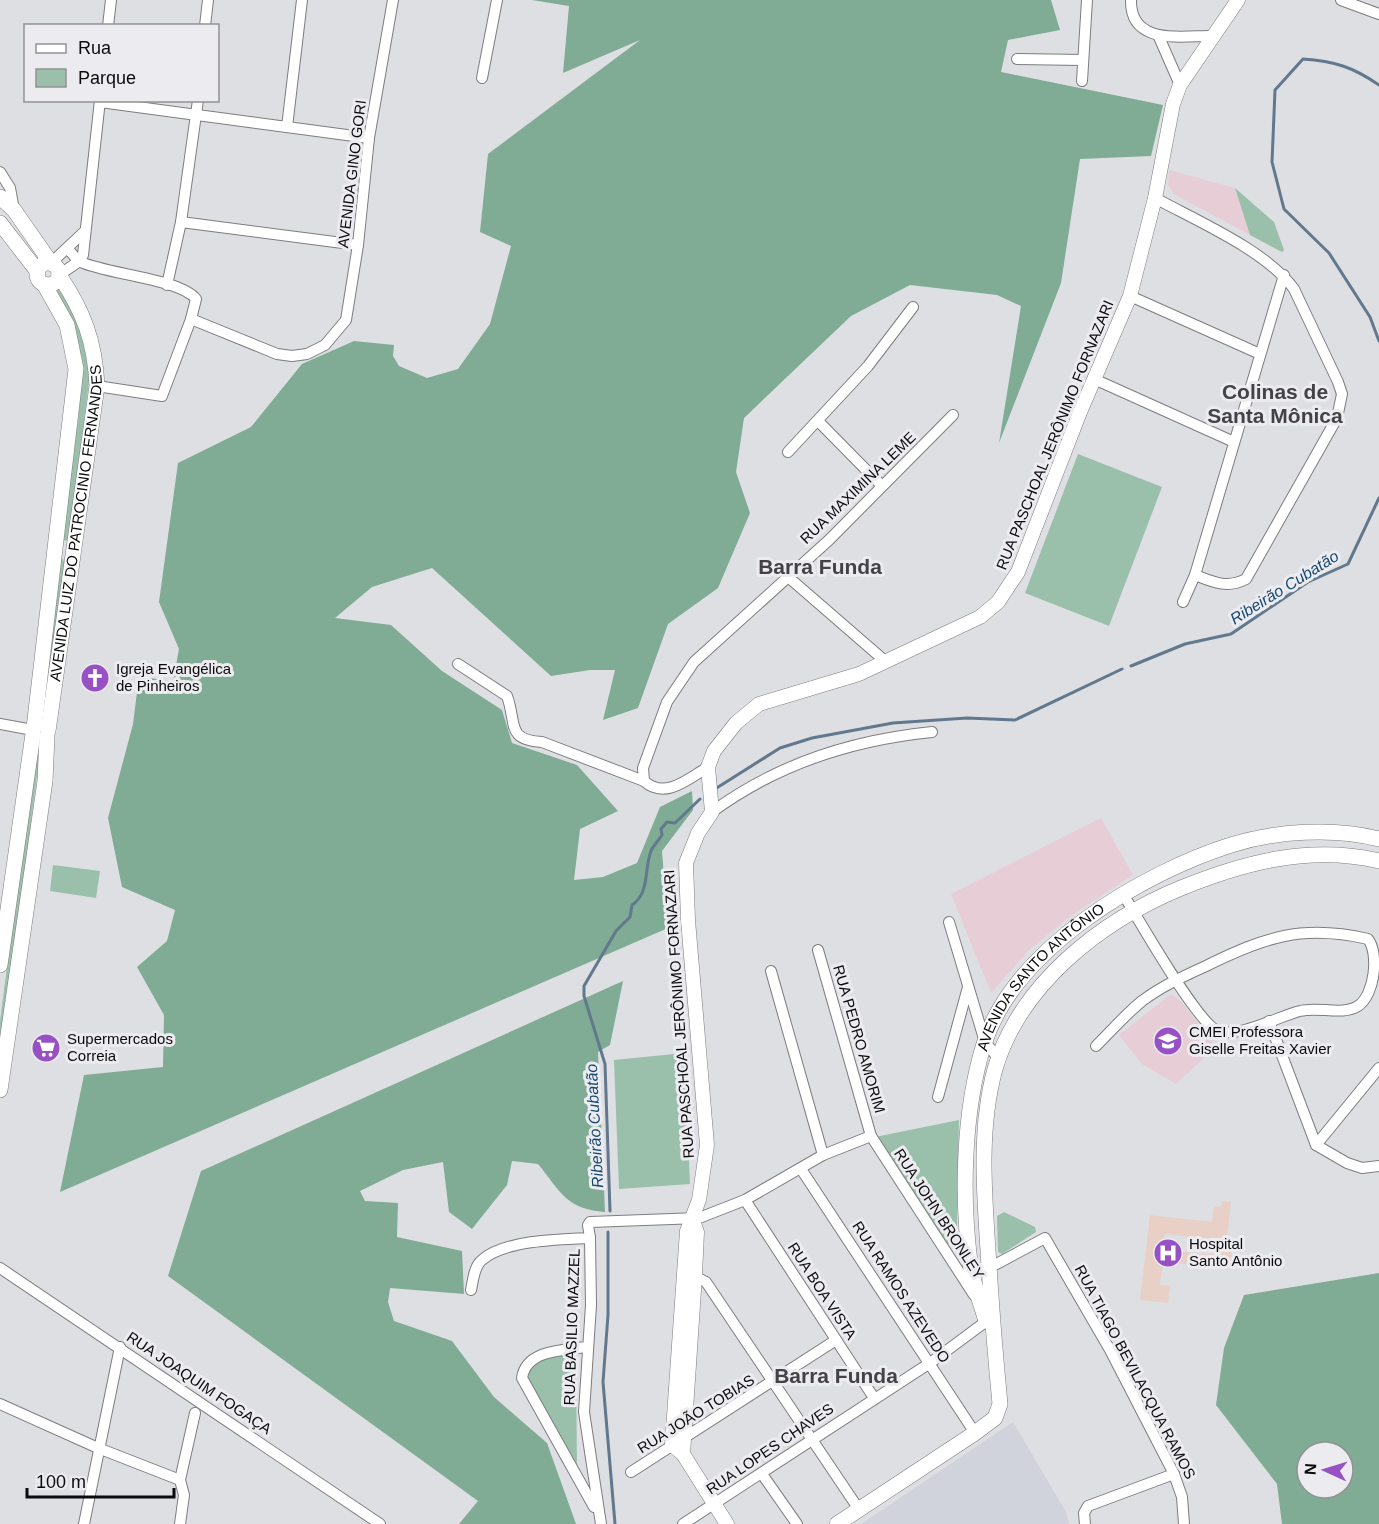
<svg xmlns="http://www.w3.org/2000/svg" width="1379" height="1524" viewBox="0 0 1379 1524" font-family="Helvetica,sans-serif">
	<rect width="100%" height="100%" fill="#dedfe3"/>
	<path fill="#d0d2dc" d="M1013 1422 1066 1512 1069 1524H861Z"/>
	<g fill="#e7ced6">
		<path d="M1169 170 1235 188 1250 235 1174 194 1168 185Z"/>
		<path d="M1101 818 1133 875 1072 915 1029 950 991 993 951 894Z"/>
		<path d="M1171 994 1181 1001 1216 1047 1176 1084 1142 1064 1119 1035Z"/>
	</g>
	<path fill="#e8d0c7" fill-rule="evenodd" d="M1222 1201 1231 1202 1227 1239 1233 1240 1230 1269 1174 1263 1173 1268 1162 1267 1160 1285 1170 1286 1168 1303 1140 1300 1150 1215 1212 1222 1214 1206 1221 1207ZM1165 1234 1217 1240 1219 1255 1164 1250Z"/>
	<g fill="#9ac0ab">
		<path d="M1235 188 1274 222 1284 250 1282 252 1250 235Z"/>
		<path d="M63 287 77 314 90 374 69 538 66 541 62 540 69 463 78 423 82 374 56 292Z"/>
		<path d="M1078 454 1162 487 1109 626 1025 593Z"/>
		<path d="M62 558 65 563 44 720H40Z"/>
		<path d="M36 742 41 746 0 1055V1021Z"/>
		<path d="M53 865 100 871 96 898 50 891Z"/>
		<path d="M684 1053 690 1184 619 1189 614 1060Z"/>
		<path d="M959 1120 957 1229H952V1244L944 1245 875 1137Z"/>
		<path d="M1004 1212 1035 1227 1036 1232 1002 1254 998 1252 997 1216Z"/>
		<path d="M574 1354 576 1359 577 1469 526 1375C542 1354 548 1355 574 1354Z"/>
	</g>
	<g fill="#80ab94" fill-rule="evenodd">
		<path d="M532 0H1051L1060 30 1008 40 1001 72 1163 105 1151 156 1080 159 1061 283 999 443 1021 306 997 295 910 285 851 316 744 418 736 472 750 513 718 588 668 624 638 708 603 720 615 670H590L551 676 432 568 372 587 335 618 391 625 442 671 502 710 512 743 577 765 618 811 580 829 574 880 603 877 637 863 660 807 692 791 693 810 662 851 668 928 60 1192 84 1075 163 1067 164 1015 137 967 167 941 175 910 122 887 108 818 133 724 139 676 173 682 179 649 159 602 178 463 251 427 302 364 354 341 394 345 393 356 399 366 427 378 458 369 490 324 511 246 480 232 488 154 640 40 563 73 569 6Z"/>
		<path d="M623 981 610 1045 598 1052 605 1212C566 1209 561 1192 538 1164L512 1161 507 1185 472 1229 449 1212 443 1162 403 1170 360 1191 365 1201 398 1203 397 1237 462 1251 464 1294 390 1288 388 1302 394 1321 452 1341 494 1397 547 1443 576 1524H459L478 1501 168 1276 201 1171Z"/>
		<path d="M1379 1273V1524H1282L1277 1484 1216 1405 1224 1348 1244 1295ZM1307 1452H1343V1488H1307Z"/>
	</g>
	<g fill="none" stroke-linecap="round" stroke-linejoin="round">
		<g stroke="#62788d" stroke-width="3">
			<path d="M1379 85C1353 67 1334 61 1303 59L1275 90 1272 162 1284 209 1329 253 1370 317 1379 341"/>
			<path d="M1131 666 1185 644 1231 634 1308 582 1348 564 1379 498"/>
			<path d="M715 789 780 748 812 738 893 723 967 718 1015 720 1122 669"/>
			<path d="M610 1211 605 1064 584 996V986L616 931 630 917 632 905C650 893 644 869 651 851 653 846 659 840 662 835L661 829 667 822 675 823 700 799"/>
			<path d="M608 1232V1315L603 1382 615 1524"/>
		</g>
		<g stroke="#7d7d80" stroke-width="12">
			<g id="minor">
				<path d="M1131 0C1130 45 1180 36 1211 36"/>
				<path d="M1341 0 1379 14"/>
				<path d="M108 26 111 0"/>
				<path d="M205 26 208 0"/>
				<path d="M1159 37 1180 85"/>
				<path d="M1017 59 1083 60"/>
				<path d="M482 78 497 0"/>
				<path d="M1082 81 1087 0"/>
				<path d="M100 102 369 138"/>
				<path d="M287 127 302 0"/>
				<path d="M0 172 10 188 14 210"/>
				<path d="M1155 198C1197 221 1267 251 1294 289L1338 382 1342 394 1337 418 1246 579C1227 589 1213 582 1195 575"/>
				<path d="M181 222 358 245"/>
				<path d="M68 249C72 253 76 260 81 262 106 274 181 279 196 299L191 319 162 396 97 386"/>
				<path d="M51 263 84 232"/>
				<path d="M59 275 78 262 83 255 100 100"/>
				<path d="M167 285 181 222 198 100"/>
				<path d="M1130 296 1260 354"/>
				<path d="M191 319 277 354 292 356 307 354 325 345 346 320 358 245 369 138 393 0"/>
				<path d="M1094 379 1234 442"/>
				<path d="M818 421 882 486"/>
				<path d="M788 452 868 366 913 307"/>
				<path d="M787 576 885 661"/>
				<path d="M1183 602 1195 575 1284 275"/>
				<path d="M458 664 507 696C517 724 506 740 542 742L644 781"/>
				<path d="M0 724 33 730"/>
				<path d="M708 767C688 779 665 800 644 781L643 768 667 702 694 662 829 540 953 415"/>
				<path d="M712 812C777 764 852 740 932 732"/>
				<path d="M949 922 985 1042 999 1059"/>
				<path d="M818 950 871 1136 974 1295"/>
				<path d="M771 971 823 1155"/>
				<path d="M1269 1021 1316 1145 1347 1163 1362 1168 1379 1166"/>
				<path d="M1096 1046C1111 1031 1126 1014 1142 1001 1162 986 1184 976 1206 966 1265 937 1302 924 1368 939 1379 953 1375 995 1358 1006 1342 1016 1318 1006 1300 1011 1279 1016 1236 1040 1216 1030 1195 1019 1139 920 1123 894"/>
				<path d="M938 1097 968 987"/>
				<path d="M1316 1145 1379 1068"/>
				<path d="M801 1169 975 1433"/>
				<path d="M745 1200 874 1398"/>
				<path d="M590 1238 591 1305 584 1412 601 1524"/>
				<path d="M0 1268 380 1524"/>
				<path d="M971 1269 989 1268 1045 1238 1110 1350 1174 1474 1182 1497 1184 1524"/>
				<path d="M690 1274 706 1282 858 1508"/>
				<path d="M471 1290C473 1281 474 1266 482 1260 504 1240 561 1239 590 1238L588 1225 590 1222 699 1218 745 1200 823 1155 871 1136"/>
				<path d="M587 1347C566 1350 526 1349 522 1378L594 1507"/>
				<path d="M0 1404 98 1448 180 1480"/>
				<path d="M631 1472 836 1340"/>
				<path d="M762 1474 797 1524"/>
				<path d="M84 1524 120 1347"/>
				<path d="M180 1524 184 1495 180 1480 195 1413"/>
				<path d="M683 1524 930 1363 992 1317"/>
				<path d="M1085 1524 1084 1513 1088 1506 1174 1474"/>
			</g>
		</g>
		<g stroke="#7d7d80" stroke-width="15">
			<g id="tertiary">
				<path d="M683 1454 695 1275 697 1232 692 1218"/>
				<path d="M727 1524 683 1454 672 1445 687 1231 699 1200 707 1145 688 920 686 863 698 833 712 812 708 767 714 751 736 723 759 704 859 674 980 617 998 602 1018 572 1080 412 1130 296 1155 198 1173 104 1180 85 1238 0"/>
			</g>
		</g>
		<g stroke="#7d7d80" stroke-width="16">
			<g id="secondary">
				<path d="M0 197 14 210 51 263"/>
				<path d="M0 223 38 272"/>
				<circle cx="48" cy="274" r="11"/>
				<path d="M34 728 76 369 67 325 44 284"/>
				<path id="s1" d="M48 731 97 386C95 342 84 312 59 275"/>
				<path d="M0 965 33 734"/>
				<path d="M0 1090 45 781 47 736"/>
				<path id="s2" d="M986 1321C981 1304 974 1286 971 1269 961 1199 963 1111 984 1044 1014 949 1142 873 1231 845 1275 831 1334 827 1379 839"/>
				<path d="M837 1524 975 1433 995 1418 1000 1404C995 1352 991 1301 988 1250 984 1191 979 1127 995 1069 1020 984 1101 921 1181 888 1245 862 1310 845 1379 861"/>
			</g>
		</g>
		<use href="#minor" stroke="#fff" stroke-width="10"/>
		<use href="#tertiary" stroke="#fff" stroke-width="14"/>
		<use href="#secondary" stroke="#fff" stroke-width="15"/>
	</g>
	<defs>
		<g id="church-disc" transform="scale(1.5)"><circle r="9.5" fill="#9851c5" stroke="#ececf0"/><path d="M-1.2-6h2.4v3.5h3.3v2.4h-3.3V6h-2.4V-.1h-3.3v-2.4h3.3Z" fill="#fff"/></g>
		<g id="school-disc" transform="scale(1.5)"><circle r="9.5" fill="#9851c5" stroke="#ececf0"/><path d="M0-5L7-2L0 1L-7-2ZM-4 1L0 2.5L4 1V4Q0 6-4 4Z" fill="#fff"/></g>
		<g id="supermarket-disc" transform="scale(1.5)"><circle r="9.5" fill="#9851c5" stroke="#ececf0"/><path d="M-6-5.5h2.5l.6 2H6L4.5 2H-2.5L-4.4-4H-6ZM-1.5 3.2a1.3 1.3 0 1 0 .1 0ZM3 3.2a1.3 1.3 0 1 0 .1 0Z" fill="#fff"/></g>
		<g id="hospital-disc" transform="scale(1.5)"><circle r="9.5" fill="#9851c5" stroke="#ececf0"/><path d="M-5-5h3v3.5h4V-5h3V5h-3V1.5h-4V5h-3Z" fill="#fff"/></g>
	</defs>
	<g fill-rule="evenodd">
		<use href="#church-disc" x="95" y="678"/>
		<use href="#school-disc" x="1168" y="1041"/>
		<use href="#supermarket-disc" x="46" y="1048"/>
		<use href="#hospital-disc" x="1168" y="1253"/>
	</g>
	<g text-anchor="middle" stroke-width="6" stroke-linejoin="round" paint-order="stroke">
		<g font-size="15" fill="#0b0b0c" stroke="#ececf0">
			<text transform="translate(352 174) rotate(-83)" y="5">AVENIDA GINO GORI</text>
			<text transform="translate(1055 435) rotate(-68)" y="5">RUA PASCHOAL JERÔNIMO FORNAZARI</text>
			<text transform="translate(858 488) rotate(-44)" y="5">RUA MAXIMINA LEME</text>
			<text dy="5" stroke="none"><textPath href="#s1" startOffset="210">AVENIDA LUIZ DO PATROCINIO FERNANDES</textPath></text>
			<text dy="5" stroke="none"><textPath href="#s2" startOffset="370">AVENIDA SANTO ANTÔNIO</textPath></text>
			<text transform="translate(679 1014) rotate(-94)" y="5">RUA PASCHOAL JERÔNIMO FORNAZARI</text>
			<text transform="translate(859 1039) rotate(74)" y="5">RUA PEDRO AMORIM</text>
			<text transform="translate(939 1214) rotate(57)" y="5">RUA JOHN BRONLEY</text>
			<text transform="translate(822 1291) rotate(57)" y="5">RUA BOA VISTA</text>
			<text transform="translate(901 1292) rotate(57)" y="5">RUA RAMOS AZEVEDO</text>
			<text transform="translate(572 1327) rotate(-88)" y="5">RUA BASILIO MAZZEL</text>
			<text transform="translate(1135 1372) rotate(62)" y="5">RUA TIAGO BEVILACQUA RAMOS</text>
			<text transform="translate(199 1383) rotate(34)" y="5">RUA JOAQUIM FOGAÇA</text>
			<text transform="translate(696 1414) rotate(-32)" y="5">RUA JOÃO TOBIAS</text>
			<text transform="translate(770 1449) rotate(-34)" y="5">RUA LOPES CHAVES</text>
		</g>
		<g font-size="15" fill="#0b0b0c" stroke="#ececf0" text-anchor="start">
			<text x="116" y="674">Igreja Evangélica<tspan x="116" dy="17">de Pinheiros</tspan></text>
			<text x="1189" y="1037">CMEI Professora<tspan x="1189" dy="17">Giselle Freitas Xavier</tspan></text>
			<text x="67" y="1044">Supermercados<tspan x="67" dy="17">Correia</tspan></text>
			<text x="1189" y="1249">Hospital<tspan x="1189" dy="17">Santo Antônio</tspan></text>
		</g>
		<g font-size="16" font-style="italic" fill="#174870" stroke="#ececf0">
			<text transform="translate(1284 587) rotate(-32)" y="6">Ribeirão Cubatão</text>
			<text transform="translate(594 1126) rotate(-93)" y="6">Ribeirão Cubatão</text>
		</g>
		<g font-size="21" font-weight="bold" fill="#434346" stroke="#ececf0">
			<text x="1275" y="399">Colinas de<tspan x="1275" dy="24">Santa Mônica</tspan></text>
			<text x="820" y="574">Barra Funda</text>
			<text x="836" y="1383">Barra Funda</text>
		</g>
	</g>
	<rect x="24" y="24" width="195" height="78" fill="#ececf0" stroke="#929295" stroke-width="1.5"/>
	<rect x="36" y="44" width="30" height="9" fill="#ffffff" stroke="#929295" stroke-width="1.5"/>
	<text x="78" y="54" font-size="18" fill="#0b0b0c">Rua</text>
	<rect x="36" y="69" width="30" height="18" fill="#9ac0ab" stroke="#929295" stroke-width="1.5"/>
	<text x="78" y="84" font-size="18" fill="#0b0b0c">Parque</text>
	<g transform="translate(1325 1470) rotate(274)"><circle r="28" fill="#ececf0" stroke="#929295" stroke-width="1.5"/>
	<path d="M0-4.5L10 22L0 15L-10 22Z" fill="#9851c5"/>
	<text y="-9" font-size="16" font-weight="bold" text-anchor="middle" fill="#0b0b0c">N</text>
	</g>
	<path d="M27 1488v9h147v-9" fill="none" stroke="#0b0b0c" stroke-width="3"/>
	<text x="36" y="1488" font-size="18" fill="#0b0b0c" stroke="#ececf0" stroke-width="4.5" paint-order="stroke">100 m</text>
</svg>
